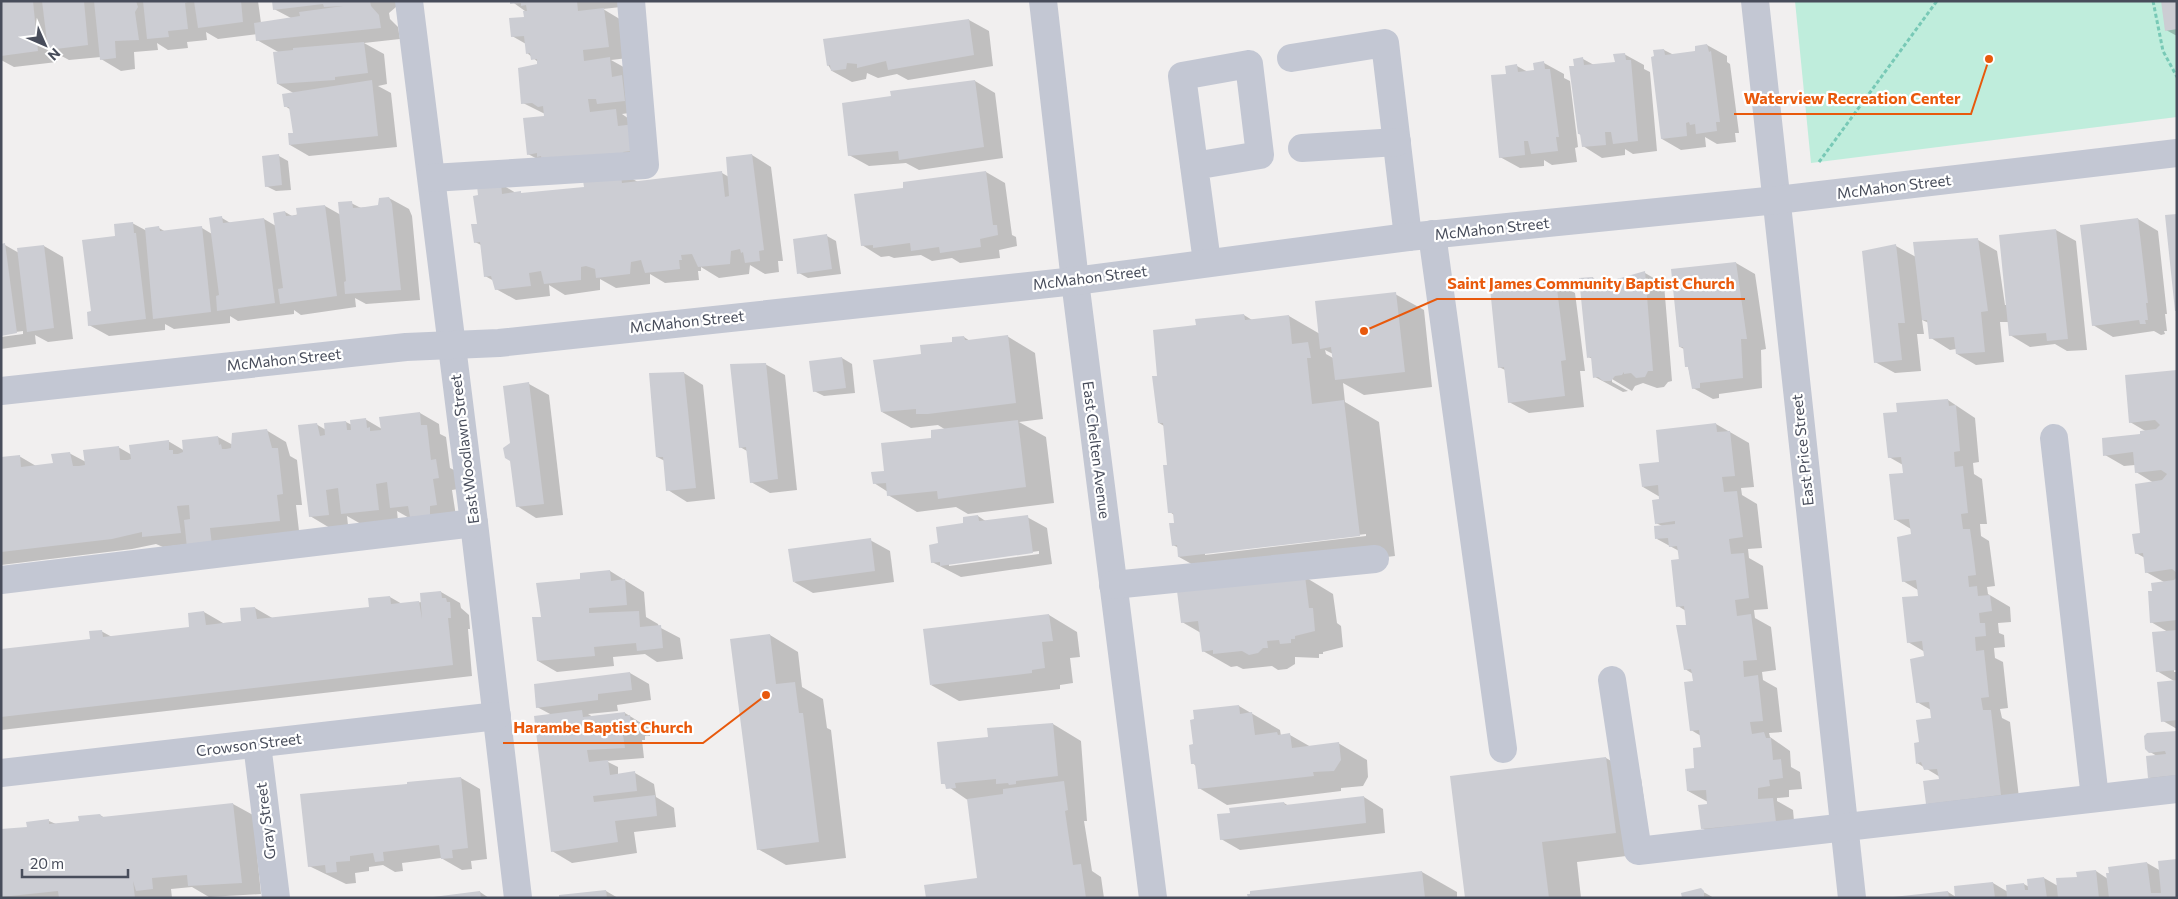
<svg xmlns="http://www.w3.org/2000/svg" width="2178" height="899" viewBox="0 0 2178 899" font-family="Commissioner,sans-serif">
	<rect width="100%" height="100%" fill="#f1efef"/>
	<path fill="#bfeddc" d="M1795 1H2177V117L1811 163Z"/>
	<g fill="#0003" fill-rule="evenodd">
		<path d="M1 1H258L261 23 291 18 274 9 273 1H396V7L389 13 390 19 398 27 400 39 364 43 384 54 387 84 378 86 391 93 397 147 309 156 290 145 294 134 291 110 285 106 295 94 278 84 280 53 257 40V34L218 39 206 32 207 40 187 42 188 48 168 50 157 43 158 50 134 52 135 69 121 71 101 59V57L69 60 56 53 57 62 14 67 1 60Z"/>
		<path d="M511 1H621V7L603 9 623 21 628 58 611 60 629 70 644 111 622 114 655 137 617 170 638 182 722 173 729 177 752 155 771 167 783 261H778L779 272 765 274 750 265 749 274 719 278 701 267V271H698L699 280 665 283 650 274V284L616 288 600 279V290L565 295 549 285 550 296 516 300 496 289 494 281 485 276 481 245 475 242 478 225 501 184 516 193 524 194 585 188 583 175 543 162 528 154 545 114 523 103 538 62 527 53 526 44 512 36 526 18 525 11Z"/>
		<path d="M2177 1V36L2166 30Z"/>
		<path d="M969 20 989 31 993 66 908 80 897 74 878 78 867 73 866 79 852 82 832 71 828 65 824 40Z"/>
		<path d="M1707 45 1727 56V62L1730 64 1739 133H1735L1736 142 1717 144 1705 137 1706 147 1681 150 1662 139 1664 50 1674 55 1696 52Z"/>
		<path d="M1624 54 1644 65V69L1650 72 1657 151 1633 154 1625 149V155L1602 158 1583 146 1581 135 1579 134 1575 67 1583 59 1594 65 1616 63Z"/>
		<path d="M1544 63 1564 74V78L1570 81 1578 147 1575 148 1577 162 1552 165 1544 160V166L1520 168 1500 157 1507 75 1517 66 1528 72 1535 71Z"/>
		<path d="M975 81 995 93 1003 158 919 170 906 163 869 166 849 155 892 98Z"/>
		<path d="M279 156 288 161 291 190 276 191 266 186Z"/>
		<path d="M986 172 1005 183 1012 235 1016 237 1017 246 999 250 1000 258 960 263 952 258 932 261 921 255 894 258 889 256 881 257 862 245 905 189Z"/>
		<path d="M389 198 409 209 412 216 420 300 366 304 355 298 356 307 301 315 294 310V314L238 321 230 316V323L174 329 165 324V330L109 336 89 325 116 237 132 223 147 231 159 228 166 232 202 228 212 234 222 218 232 224 264 219 276 226 285 212 292 216 325 206 341 215 351 203 361 208 379 206Z"/>
		<path d="M2138 219 2158 231 2167 314H2165L2167 331H2164L2165 334 2161 335 2154 331 2113 337 2093 325 2082 226Z"/>
		<path d="M2056 230 2076 241 2087 350 2067 351 2055 344 2030 347 2010 335 2009 322H2000L2004 362 1976 365 1957 354 1956 349 1950 350 1931 338 1929 323 1922 320 1924 334H1917L1921 371 1895 373 1875 362 1863 252 1896 246 1916 257 1978 240 1997 251 2005 305H2007L2000 236Z"/>
		<path d="M827 236 836 241 841 274 808 278 799 273Z"/>
		<path d="M5 245 19 253 44 246 63 257 73 339 48 342 35 335 36 344 1 349V337L23 334V331L1 334Z"/>
		<path d="M1736 263 1755 274 1766 349 1761 350 1762 388 1719 394V398L1713 399 1693 388 1684 349 1680 347Z"/>
		<path d="M1645 273 1664 284 1672 381 1668 382 1664 387 1657 388 1643 383 1635 386 1632 391 1612 379V382L1628 391 1623 392 1595 377 1593 359 1588 357 1593 278 1599 281 1617 280Z"/>
		<path d="M1556 282 1575 293 1585 371H1580L1584 407 1529 413 1509 402 1505 370 1499 367 1504 287 1509 290 1544 287Z"/>
		<path d="M1395 294 1424 310 1432 387 1364 395 1343 383 1345 402 1379 422 1395 556 1215 577 1179 557V548L1173 545 1175 524 1174 515 1170 512 1169 466 1164 426 1159 423V377L1197 326 1244 315 1252 320 1289 316 1320 334ZM1325 350 1333 354V358L1326 354ZM1366 534V536L1205 555V553Z"/>
		<path d="M1007 336 1035 353 1043 419 1019 422 1046 437 1054 503 968 514 956 507 917 512 888 495V492L874 483 886 472 946 430 938 425 911 428 882 412 922 356 964 337 970 341Z"/>
		<path d="M842 358 852 364 855 393 824 396 814 391Z"/>
		<path d="M765 364 785 375 797 490 770 493 751 482 747 451 740 447Z"/>
		<path d="M2177 371V669H2174V672H2177V729L2163 721 2174 681 2157 671 2168 632 2151 622 2153 592 2164 582 2146 572 2145 558 2136 553 2154 483 2136 472 2135 465 2124 466 2105 455 2147 432 2130 422Z"/>
		<path d="M684 373 703 385 715 499 687 502 668 490 665 461 657 457Z"/>
		<path d="M529 384 549 395 563 515 536 518 517 506 511 443Z"/>
		<path d="M1948 400 1975 418 1979 462 1973 463 1974 474 1982 479 1987 524H1980L1981 536 1989 541 1995 586 1987 587 1988 594 2010 607 2011 622 1998 623 1999 633 2004 635 2005 647 1994 648 1995 658 2003 662 2008 708 2000 709 2002 718 2010 722 2020 806 1947 815 1927 803 1940 777 1917 763 1921 743 1932 719 1931 710 1917 702 1925 652 1908 642 1919 597 1918 590 1903 581 1912 535 1911 529 1896 520 1904 474 1903 465 1889 457 1898 413Z"/>
		<path d="M420 413 439 424 440 434 446 437 450 468 456 471 458 489 452 490 456 516 411 519 397 511 398 521 361 524 347 516 348 525 330 528 310 516 316 424 326 430 325 424 346 422 352 425 365 419 382 429Z"/>
		<path d="M1716 424 1749 443 1754 487 1741 488 1742 495 1757 504 1762 548 1748 549 1749 558 1763 566 1768 609 1754 610 1755 618 1771 627 1776 670 1762 672 1763 680 1777 688 1782 732 1769 733 1770 737 1790 751 1791 767 1800 772 1802 789 1789 790V797L1777 798V801L1793 810 1795 832 1722 839 1702 828 1708 802 1688 791 1702 749 1701 736 1691 730 1694 682 1693 674 1685 669 1688 626 1686 611 1678 606 1679 551 1657 539 1662 526 1656 523 1660 497 1643 487 1660 463Z"/>
		<path d="M266 430 286 442 290 456 297 460 302 505H296L299 531 163 547 156 544 132 549 1 565V458L19 456 36 466 54 464 69 453 86 462 118 447 132 455 168 441 185 451 184 441 218 437 233 445Z"/>
		<path d="M978 516 987 522 1027 517 1047 528 1052 564 961 577 932 562 939 544ZM1039 551V554L949 566V564Z"/>
		<path d="M870 540 890 551 894 582 813 593 794 582Z"/>
		<path d="M610 571 644 592 646 617 658 624 659 627 680 638 683 659 657 662 645 654 613 657 614 666 557 672 538 661 542 618 582 581Z"/>
		<path d="M1305 577 1333 594 1337 623 1341 626 1343 647 1323 652V654H1319V658L1295 657V664L1287 669 1278 670 1272 666 1243 669 1237 666 1231 667 1203 651 1201 633 1182 622Z"/>
		<path d="M441 592 460 603 461 608 469 615 470 629H468L472 676 1 730V650L92 640 101 631 112 637 190 628 204 612 223 623 242 622 255 608 274 619 370 608 390 597 402 604 422 602Z"/>
		<path d="M1049 615 1077 632 1080 657 1070 658 1073 683 1060 685V689L959 701 931 685Z"/>
		<path d="M770 635 798 652 802 687 823 699 827 728 831 730 846 858 786 865 758 849Z"/>
		<path d="M630 673 649 684 651 700 617 705 618 711 588 714 593 717 625 713 649 728 650 736H645V740H642L644 758 606 761 618 767V775L635 773 654 784 656 797 674 808 676 827 634 832 637 853 572 863 552 851V715L537 707Z"/>
		<path d="M1239 706 1280 730 1281 736 1290 735 1311 747 1338 743 1367 760 1368 777 1363 786 1341 788V791L1227 805 1199 788 1196 766 1193 763 1194 746Z"/>
		<path d="M1053 724 1081 741 1087 821H1084L1092 871 1101 877 1104 898H927L979 879 969 801 943 783 989 738Z"/>
		<path d="M2177 732V788L2169 789 2149 777 2157 756 2150 752Z"/>
		<path d="M1606 758 1641 778 1651 853 1577 862 1581 898H1466Z"/>
		<path d="M461 778 480 789 487 859 471 861 472 869 462 870 441 858 402 863 403 871 395 872 383 865 369 867V871L355 873 356 883 346 884 309 866 408 786Z"/>
		<path d="M1364 797 1383 809 1385 833 1240 850 1221 839 1284 803 1289 806Z"/>
		<path d="M233 804 253 815 261 894 209 897 192 887 171 889 172 898H1V831L28 828 49 821 56 824 80 822 100 815 105 818Z"/>
		<path d="M2147 863 2161 871 2177 898H1894L1948 892 1956 897 1993 883 2008 892 2024 884 2029 887 2044 878 2058 886 2096 871 2108 879Z"/>
		<path d="M1422 872 1457 892V898H1249Z"/>
		<path d="M1700 890 1714 898H1684Z"/>
		<path d="M606 891 618 898H560Z"/>
		<path d="M480 892 489 898H434Z"/>
	</g>
	<g fill="#cccdd3">
		<path d="M1 1H33L38 51 1 56Z"/>
		<path d="M42 1H84L88 45 48 50Z"/>
		<path d="M94 1H136L138 7 135 12 139 40 115 41 116 58 100 60Z"/>
		<path d="M143 1H190L185 3 188 29 168 31 169 37 147 39Z"/>
		<path d="M194 1H241L243 22 198 28Z"/>
		<path d="M272 1H370L371 6 379 15 381 28 256 41 254 23 300 16 299 12 343 6 324 7 323 4 273 10Z"/>
		<path d="M510 1H577L578 11 604 8 609 47 583 50 584 61 610 57 612 77 622 75 625 101 597 104 596 99H588L590 112 616 109 618 126 635 124 638 150 623 152 624 156 542 164 541 156 537 157V153L527 155 523 118 544 116 543 106 538 107 532 103 521 104 518 68 537 64V59L531 60 530 53 526 54 524 36 511 37 509 18 524 17 523 11H527L526 5 521 6V3L510 4Z"/>
		<path d="M2161 1H2177V29L2165 31Z"/>
		<path d="M969 19 974 55 888 70 886 61 857 68V64L847 63 846 69 831 71 830 65 827 66 823 39Z"/>
		<path d="M364 42 368 73 335 77V80L277 84 273 52 293 50V48Z"/>
		<path d="M1707 44 1709 52 1711 51 1720 122H1716L1717 131 1696 134 1695 124 1690 125 1689 122 1686 123 1687 136 1661 139 1651 57 1654 56 1653 50 1664 49 1665 55 1695 51V46Z"/>
		<path d="M1625 53 1626 60H1631L1638 141 1613 144 1611 132H1605L1606 145 1582 147 1580 134H1578L1569 66H1574L1573 59 1583 57 1584 65 1615 62 1613 54Z"/>
		<path d="M1544 61 1545 69H1550L1559 137H1556L1558 151 1531 154 1528 141H1524L1525 155 1499 158 1491 75 1506 74 1505 66 1517 64 1518 72 1534 70 1533 63Z"/>
		<path d="M372 80 378 136 289 145 288 133H293L289 107H284L282 94Z"/>
		<path d="M975 80 984 147 899 160 898 151 848 156 842 103 891 96 890 91Z"/>
		<path d="M279 154 282 185 265 187 262 156Z"/>
		<path d="M752 154 764 250 759 251 760 261 745 263 743 252 741 253 740 249 731 251 730 264 698 267 692 254 681 255 682 260H679L680 269 645 273 641 260 631 262 630 274 596 278 595 269 586 266 581 267V280L544 284 541 271 529 273 531 286 495 290 491 276 484 277 480 242 474 243 471 224H477L473 196 478 195 477 186 501 183 502 194 521 191V193L584 187 582 174 620 170 622 183 722 171 725 197 729 196 726 157Z"/>
		<path d="M986 171 993 225H997L998 235 980 239 981 247 940 253 939 247 911 251 910 243 873 248V245L861 246 854 194 903 188V182Z"/>
		<path d="M389 197 392 204 401 290 345 294 344 282 346 281 338 202 352 201 353 208 365 207 378 205 379 198Z"/>
		<path d="M325 205 337 296 280 304 278 289 283 288 273 213 285 211 286 216 297 215 296 208Z"/>
		<path d="M2177 214V311H2175L2165 215Z"/>
		<path d="M222 216 223 223 264 218 275 303 217 311 216 296 219 295 209 218Z"/>
		<path d="M2138 218 2148 303H2146L2148 320H2145L2146 324H2140L2139 320 2092 326 2080 225Z"/>
		<path d="M133 222 134 233H136L146 319 88 326 87 312 91 311 82 240 115 236 114 224Z"/>
		<path d="M159 226 160 231 202 226 211 312 153 319 145 228Z"/>
		<path d="M2056 229 2068 339 2047 341 2046 333 2009 336 1999 235Z"/>
		<path d="M827 234 832 269 797 274 793 239Z"/>
		<path d="M1978 238 1988 311 1981 312 1985 352 1956 354 1954 337 1929 339 1927 320H1922L1913 242Z"/>
		<path d="M5 243 17 333 1 336V244Z"/>
		<path d="M1896 244 1905 323H1898L1902 360 1874 363 1862 251Z"/>
		<path d="M44 245 54 328 27 332 17 248Z"/>
		<path d="M1736 262 1747 339H1741L1743 378 1700 383V388L1692 389 1688 367H1685L1683 347H1679L1671 269Z"/>
		<path d="M1645 271 1653 371H1648L1645 377 1636 378 1631 373 1624 374V372L1622 375 1615 376 1611 381H1603L1598 377 1593 378 1591 357 1587 358 1579 278 1593 277 1594 280 1617 279Z"/>
		<path d="M1556 281 1566 360 1561 361 1565 396 1508 403 1504 367 1498 368 1490 288 1504 286 1505 290 1543 286V282Z"/>
		<path d="M1396 292 1405 372 1335 380 1331 347 1320 349 1315 301Z"/>
		<path d="M1244 314 1245 320 1289 315 1292 344 1308 342 1311 358H1307L1312 404 1344 400 1360 536 1178 557 1177 545 1172 546 1169 523H1174L1173 513H1168L1163 465H1167L1163 423H1158L1152 376H1157L1153 330 1196 325 1195 319Z"/>
		<path d="M1008 335 1016 403 928 414H916V409L881 412 873 360 921 354 920 345 952 342V337L964 336 965 340H968Z"/>
		<path d="M842 357 846 388 813 392 809 361Z"/>
		<path d="M766 363 778 479 750 483 746 447 739 448 730 364Z"/>
		<path d="M2177 370V573L2172 569 2145 573 2143 553 2135 554 2132 534 2140 533 2135 484 2162 480 2167 474 2161 470 2135 473 2133 452 2103 456 2102 438 2140 434V431L2156 429 2160 425 2155 420 2129 423 2125 375Z"/>
		<path d="M684 372 696 488 666 491 663 457H656L649 373Z"/>
		<path d="M529 382 544 504 516 507 510 461 505 458 503 448 510 443 503 386Z"/>
		<path d="M1948 399 1949 406 1956 405 1960 451 1954 452 1955 467 1963 466 1968 513 1961 514 1963 529H1970L1973 550 1976 575 1968 576 1969 587 1977 586 1978 596 1990 595 1992 611 1979 613 1980 623H1985L1986 636 1975 637 1976 651 1984 650 1989 697 1981 698 1983 710H1991L2001 795 1926 804 1923 781 1939 779 1937 769 1924 770 1921 762 1916 764 1914 743 1919 742 1916 720 1931 718 1929 702 1916 703 1910 659 1924 656 1923 649 1922 641 1907 643 1902 597 1918 596 1917 587 1916 580 1902 582 1897 537 1911 534 1909 519 1894 520 1889 474 1903 473 1901 457 1888 458 1883 413 1897 412 1896 403Z"/>
		<path d="M420 412 421 425H427L431 460 436 459 439 478 433 479 437 505 430 506V515L410 517 408 506 390 508 387 482 376 484 379 510 341 514 338 488 326 490 329 515 309 517 298 425 317 423 320 436 325 435 324 423 346 421 347 430H351L350 420 366 418 367 428 370 427V431L381 430 379 417Z"/>
		<path d="M1018 420 1026 487 938 499 937 491 887 496 886 483 873 484 871 472 884 471 881 443 931 438V430Z"/>
		<path d="M1716 423 1717 432 1730 431 1735 476 1722 477 1723 484 1724 492 1737 491 1743 537 1729 539 1731 554 1744 553 1749 598 1735 600 1737 616 1751 614 1757 660 1743 661 1744 677 1758 675 1763 721 1750 722 1752 734 1764 732 1766 738H1771L1773 760 1781 759 1783 778 1769 780 1770 786 1758 788V799L1773 798 1776 822 1701 829 1698 805 1707 804 1706 790 1687 791 1685 769 1694 768 1693 748 1701 747 1699 730 1690 731 1684 682 1693 681 1691 669 1684 670 1676 625H1686L1684 606 1676 607 1671 560 1679 559 1677 546 1669 547 1668 538 1655 539 1654 526 1675 524V521L1655 524 1652 500 1659 499 1658 485 1642 487 1639 464 1659 462 1656 430Z"/>
		<path d="M267 429 272 448H278L283 494 277 495 280 521 210 528 212 545 187 548 184 520 190 519 189 505 177 506 181 533 142 537V532L112 539 1 552V457L20 455 21 467 53 463 51 454 70 452 73 466H79L85 465 83 450 119 446 120 460H128L131 459 129 445 169 440V450H173V454H178L183 452 182 440 218 436 219 445 221 444 222 449H226L231 448 232 433Z"/>
		<path d="M978 515 979 521 1028 515 1033 553 940 566V562L931 563 929 545 938 543 936 527 963 523V517Z"/>
		<path d="M871 538 875 571 793 582 788 549Z"/>
		<path d="M610 570 611 581 625 579 627 605 589 608V613L639 611 640 627 661 625 663 648 637 651 636 643 594 647 595 656 537 661 532 617H541L536 583 580 579V573Z"/>
		<path d="M1305 576 1309 608H1313L1315 631 1295 636V639H1291V643L1280 644 1279 640 1267 641 1268 648H1263L1258 653 1249 655 1242 651 1213 654V650L1202 652 1198 621 1181 623 1177 591Z"/>
		<path d="M2177 577V620L2150 623 2148 591H2152L2151 583 2174 580Z"/>
		<path d="M441 591 442 598H446L447 602H450L451 618H448L453 665 1 717V649L90 639 89 631 102 630 103 637 189 627 188 613 204 611 206 625 241 621 240 608 255 607 257 619 369 607 368 598 390 596 391 604 419 601 422 619 420 593Z"/>
		<path d="M1049 614 1053 641 1042 642 1045 668 1032 670V673L930 685 923 629Z"/>
		<path d="M2177 630V670L2156 672 2152 632Z"/>
		<path d="M770 634 776 684 795 682 799 713H803L819 842 757 850 730 639Z"/>
		<path d="M630 672 632 690 598 694V700L536 708 534 684Z"/>
		<path d="M2177 680V720L2161 722 2157 682Z"/>
		<path d="M1239 705 1240 714 1252 712 1255 735 1277 732 1278 735 1290 733 1292 748 1339 742 1341 760 1334 771 1313 772 1314 776 1198 789 1195 764H1191L1189 745 1193 744 1190 720 1194 719 1193 710Z"/>
		<path d="M582 710 583 717 625 712V716L630 715 631 725H626V729H622L625 748 587 750 589 762 608 760 610 775 635 771 637 791 593 796 594 802 655 795 657 816 615 821 618 842 551 852 534 716Z"/>
		<path d="M1053 723 1058 776 1016 781V784L1009 785 1008 783 996 784V779L955 783 956 788 946 789 945 784H941L937 742 988 737 987 728Z"/>
		<path d="M2177 731V775L2148 778 2146 756 2166 754 2165 751 2149 753 2145 749 2144 736 2147 733Z"/>
		<path d="M1606 757 1616 833 1542 842 1549 898H1465L1450 776Z"/>
		<path d="M461 777 468 848 452 850 453 858 441 859 439 845 383 852 384 861 375 862 373 853 350 856V861L336 862 337 872 326 873 325 865 308 867 300 794 407 784V782Z"/>
		<path d="M1064 781 1068 810 1065 811 1073 865 1081 864 1086 898H926L924 885 977 878 967 799 1003 794V789Z"/>
		<path d="M1364 796 1366 823 1220 840 1217 814 1230 813 1229 808 1284 802 1285 805Z"/>
		<path d="M233 803 242 883 188 886 187 875 152 878 153 889 136 891 133 881 135 898H59L58 891 1 897V829L27 827 26 822 49 819V824L79 821 78 816 100 814 102 817Z"/>
		<path d="M2177 859V898H2109L2106 873H2109L2108 867 2147 862 2151 893H2161L2158 861Z"/>
		<path d="M2096 870 2099 898H2058L2056 878 2077 877 2076 872Z"/>
		<path d="M1422 871 1425 898H1248L1247 894H1250V891Z"/>
		<path d="M2044 877 2047 898H2007L2006 885 2024 883 2025 890H2028L2027 879Z"/>
		<path d="M1993 882 1995 898H1955L1954 886Z"/>
		<path d="M1701 888 1704 891V898H1682L1681 893Z"/>
		<path d="M606 890 607 898H559V895Z"/>
		<path d="M480 891 481 898H433V897Z"/>
		<path d="M1948 891 1949 898H1894L1893 897Z"/>
	</g>
	<g fill="none" stroke-linecap="round" stroke-linejoin="round">
		<g stroke="#78c9b6" stroke-width="3" stroke-dasharray="4 2.5" stroke-linecap="butt">
			<path d="M2153 1 2163 51 2177 77"/>
			<path d="M1819 162 1937 1"/>
		</g>
		<g stroke="#c3c7d3" stroke-width="28">
			<path d="M409 1 474 523 518 898"/>
			<path d="M1043 1 1075 281 1153 898"/>
			<path d="M1755 1 1852 898"/>
			<path d="M1291 58 1385 43 1408 237"/>
			<path d="M1302 148 1397 142"/>
			<path d="M1194 166 1260 155 1249 64 1182 76 1207 262"/>
			<path d="M432 178 645 165 631 1"/>
			<path d="M1432 234 1503 749"/>
			<path d="M1 391 406 347 499 343 1075 281 1408 237 1777 200 2177 153"/>
			<path d="M2054 438 2095 798"/>
			<path d="M1 580 474 523"/>
			<path d="M1113 585 1375 559"/>
			<path d="M1612 680 1638 851 2177 789"/>
			<path d="M257 744 276 898"/>
			<path d="M1 773 497 716"/>
		</g>
	</g>
	<g text-anchor="middle" stroke-width="4.5" stroke-linejoin="round" paint-order="stroke">
		<g font-size="15" fill="#484d5b" stroke="#fff">
			<text transform="translate(1894 187) rotate(-7)" y="5">McMahon Street</text>
			<text transform="translate(1492 229) rotate(-6)" y="5">McMahon Street</text>
			<text transform="translate(1090 278) rotate(-7)" y="5">McMahon Street</text>
			<text transform="translate(687 322) rotate(-6)" y="5">McMahon Street</text>
			<text transform="translate(284 360) rotate(-6)" y="5">McMahon Street</text>
			<text transform="translate(465 449) rotate(-97)" y="5">East Woodlawn Street</text>
			<text transform="translate(1096 450) rotate(83)" y="5">East Chelten Avenue</text>
			<text transform="translate(1803 450) rotate(-96)" y="5">East Price Street</text>
			<text transform="translate(249 745) rotate(-7)" y="5">Crowson Street</text>
			<text transform="translate(266 821) rotate(-97)" y="5">Gray Street</text>
		</g>
	</g>
	<path fill="none" stroke="#e8590c" stroke-width="2" d="M1989 59L1971 114H1734M1364 331L1437 299H1745M766 695L703 743H503"/>
	<g fill="#e8590c" stroke="#fff" stroke-width="2">
		<circle cx="1989" cy="59" r="5"/>
		<circle cx="1364" cy="331" r="5"/>
		<circle cx="766" cy="695" r="5"/>
	</g>
	<g font-size="16" text-anchor="middle" font-weight="bold" fill="#e8590c" stroke="#fff" stroke-width="4.5" stroke-linejoin="round" paint-order="stroke">
		<text x="1852" y="104">Waterview Recreation Center</text>
		<text x="1591" y="289">Saint James Community Baptist Church</text>
		<text x="603" y="733">Harambe Baptist Church</text>
	</g>
	<rect width="2178" height="899" fill="none" stroke="#484d5b" stroke-width="5"/>
	<g transform="translate(45 45) rotate(135)" stroke="#ffffff" stroke-width="4" paint-order="stroke">
	<path d="M0-4L9 19L0 12L-9 19Z" fill="#484d5b"/>
	<text y="-8" font-size="14" font-weight="bold" text-anchor="middle" fill="#484d5b">N</text>
	</g>
	<path d="M22 869v8h106v-8" fill="none" stroke="#484d5b" stroke-width="2.5"/>
	<text x="30" y="869" font-size="15" fill="#484d5b" stroke="#ffffff" stroke-width="4" paint-order="stroke">20 m</text>
</svg>
